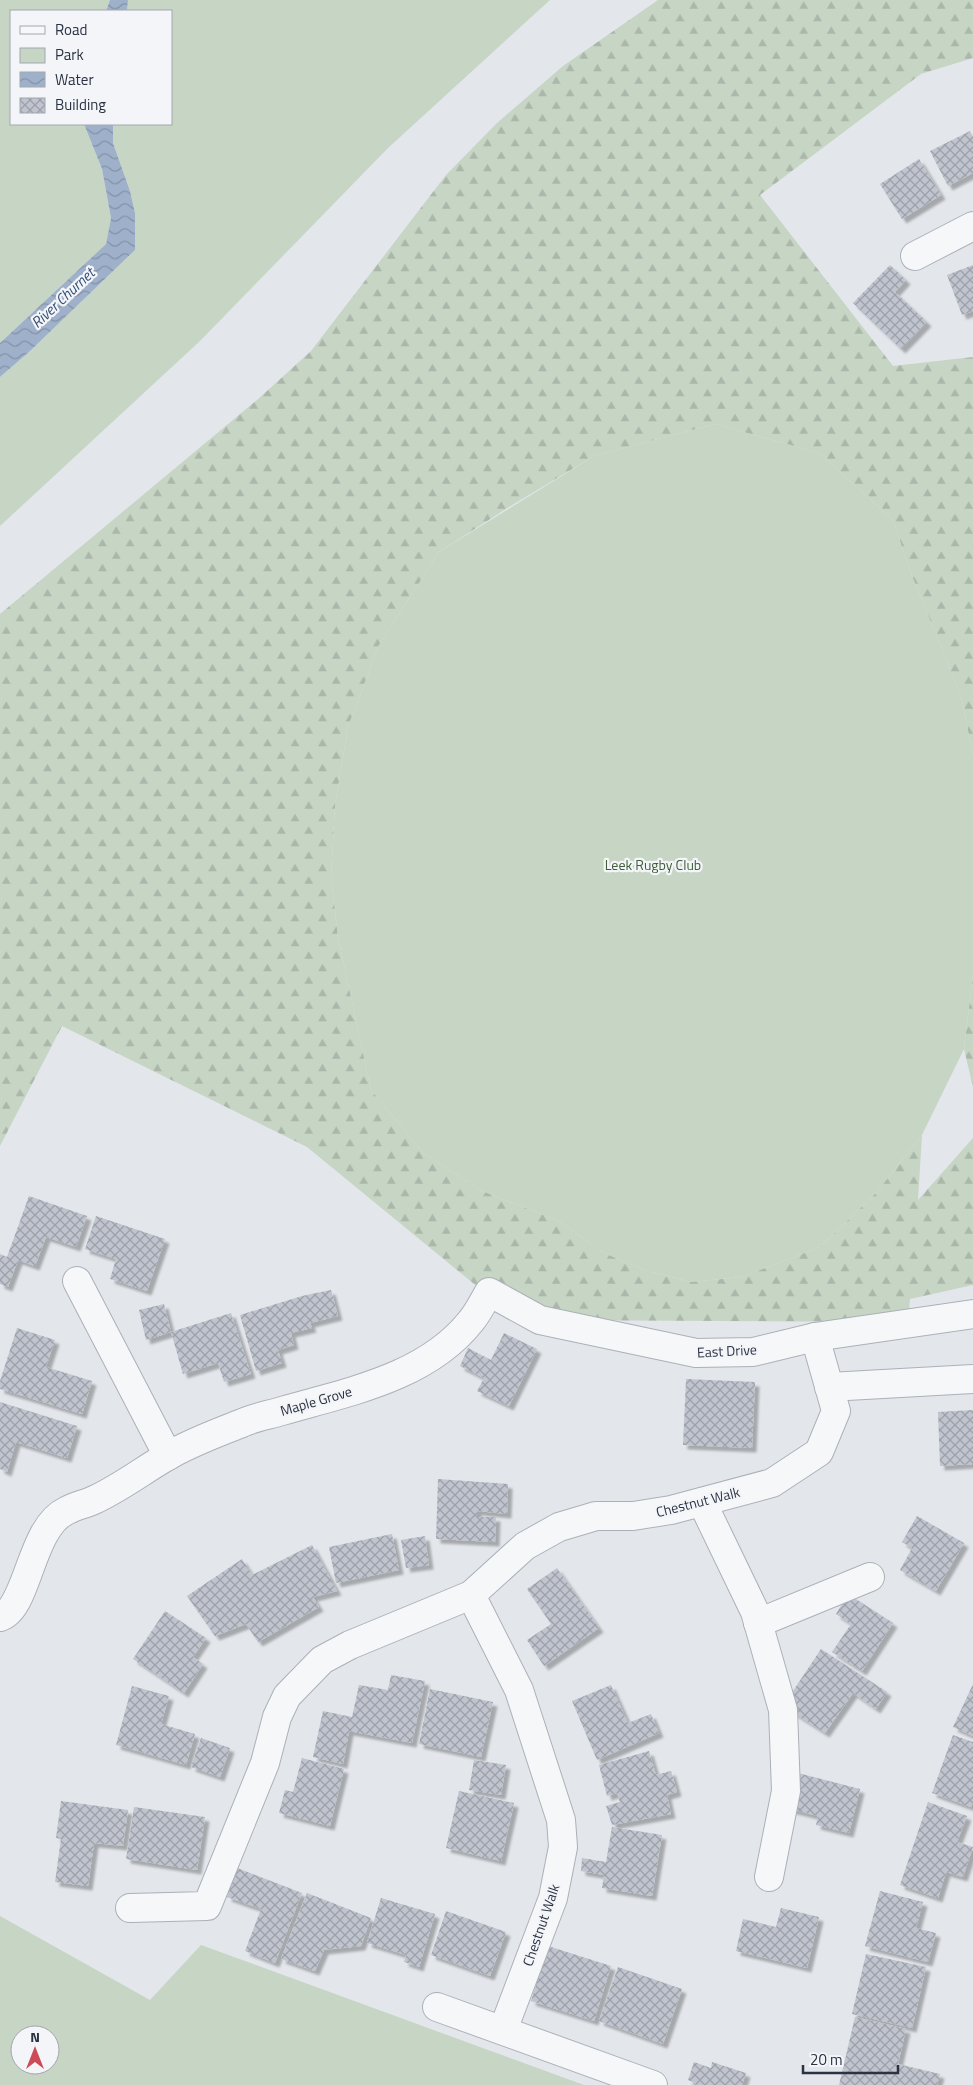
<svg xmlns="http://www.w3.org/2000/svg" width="973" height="2085" viewBox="0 0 973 2085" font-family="'Titillium Web',sans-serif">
	<defs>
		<pattern id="forest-firs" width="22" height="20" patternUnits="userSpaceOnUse" patternTransform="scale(1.25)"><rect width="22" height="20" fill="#c7d5c4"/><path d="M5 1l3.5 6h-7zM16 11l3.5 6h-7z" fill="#abb7aa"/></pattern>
		<pattern id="water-waves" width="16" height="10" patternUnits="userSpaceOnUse" patternTransform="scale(1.25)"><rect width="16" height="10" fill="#9fb1ca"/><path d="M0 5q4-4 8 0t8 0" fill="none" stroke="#8291a6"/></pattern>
		<pattern id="building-cross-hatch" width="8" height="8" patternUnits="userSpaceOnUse" patternTransform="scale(1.25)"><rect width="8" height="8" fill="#c0c4ce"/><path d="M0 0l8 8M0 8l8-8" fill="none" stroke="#9ca0a9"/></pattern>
		<filter id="shadow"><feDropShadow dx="4.5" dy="4.5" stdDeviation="1" flood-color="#0004"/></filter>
	</defs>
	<rect width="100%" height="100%" fill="#e3e6eb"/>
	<g fill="#c7d5c4" fill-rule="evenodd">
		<path d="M0 0H110L106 11H11V124H84L102 169 111 218 106 244 0 343Z"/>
		<path d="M128 0H550L388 148 200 341 0 526V377L29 352 135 250V213L130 191 113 143V124H171V11H127Z"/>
		<path d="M715 424 819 453 893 520 910 571 961 696 973 755V974L964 1049 922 1135 876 1193 820 1247 742 1277 691 1282 644 1270 604 1253 559 1221 482 1191 423 1153 371 1090 338 937 331 876 335 805 348 727 379 645 439 552 594 456Z"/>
		<path d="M0 1916 150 2000 201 1945 584 2085H0ZM20 2035H50V2065H20Z"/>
	</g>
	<g fill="url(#forest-firs)">
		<path d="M658 0H973V58L921 74 760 195 893 366 973 357V755L961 696 910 571 893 520 819 453 715 424 594 456 509 507 439 552 379 645 348 727 335 805 331 876 338 937 371 1090 423 1153 482 1191 559 1221 604 1253 644 1270 691 1282 742 1277 820 1247 876 1193 922 1135 918 1200 973 1138V1285L910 1299 908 1322 540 1320 479 1288 307 1147 62 1026 0 1146V614L257 400 311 351 446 175 497 123 563 66Z"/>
		<path d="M973 974V1087L964 1049Z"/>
	</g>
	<g fill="url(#water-waves)">
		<path d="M110 0H128L127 11H106Z"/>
		<path d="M84 124H113V143L130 191 135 213V250L29 352 0 377V343L106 244 111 218 102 169Z"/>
	</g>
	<g fill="url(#building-cross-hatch)" filter="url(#shadow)">
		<path d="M970 131 973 137V173L948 186 930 151Z"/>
		<path d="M919 159 941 195 902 219 880 184Z"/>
		<path d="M890 265 906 280 895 292 927 322 901 349 853 303Z"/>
		<path d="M973 265V311L962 315 947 275Z"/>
		<path d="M29 1196 87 1216 76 1247 46 1237 35 1266 18 1260 8 1287 0 1284V1254L7 1257Z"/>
		<path d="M96 1216 165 1239 147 1291 110 1279 116 1259 85 1249Z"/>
		<path d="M331 1290 338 1316 310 1323 312 1328 291 1333 294 1345 278 1350 282 1363 256 1371 240 1315 302 1296Z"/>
		<path d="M164 1304 171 1332 146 1340 139 1310Z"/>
		<path d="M231 1313 251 1374 224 1382 218 1363 183 1374 171 1332Z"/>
		<path d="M17 1328 55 1340 46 1367 92 1381 82 1414 0 1389V1381Z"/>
		<path d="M504 1333 537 1349 509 1406 477 1391 484 1378 460 1366 468 1348 491 1360Z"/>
		<path d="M686 1379 755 1382 752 1448 683 1445Z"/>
		<path d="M0 1402 77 1426 67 1458 16 1442 7 1472 0 1469Z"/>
		<path d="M973 1410V1464L940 1466 938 1412Z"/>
		<path d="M438 1479 508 1484 507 1514 477 1511V1517H496L495 1542 436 1539Z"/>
		<path d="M917 1516 964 1543 936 1591 900 1570 912 1548 902 1542Z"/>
		<path d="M392 1534 399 1570 336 1583 329 1547Z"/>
		<path d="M425 1536 429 1565 406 1568 401 1540Z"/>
		<path d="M312 1545 337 1591 313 1597 319 1607 258 1642 246 1624 215 1636 187 1596 242 1559 252 1575Z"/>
		<path d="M557 1568 599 1628 544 1666 527 1640 551 1624 527 1589Z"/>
		<path d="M848 1594 893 1623 862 1671 832 1652 851 1624 836 1614Z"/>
		<path d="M165 1611 206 1638 193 1657 203 1664 184 1693 133 1659Z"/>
		<path d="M821 1649 887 1692 876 1709 853 1693 825 1733 783 1706Z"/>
		<path d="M391 1675 425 1681 412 1743 349 1731 343 1764 313 1757 323 1711 352 1717 359 1685 388 1690Z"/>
		<path d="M973 1684V1736L953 1727Z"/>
		<path d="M611 1685 628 1723 651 1714 659 1733 597 1760 572 1701Z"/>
		<path d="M132 1686 169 1696 161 1724 195 1734 186 1765 116 1745Z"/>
		<path d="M430 1689 493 1702 481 1757 419 1744Z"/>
		<path d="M953 1735 973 1742V1802L971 1807 932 1793Z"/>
		<path d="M201 1738 230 1748 220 1777 191 1767Z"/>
		<path d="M649 1751 656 1775 671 1771 677 1792 667 1795 671 1814 612 1825 606 1806 620 1802 617 1793 607 1796 599 1765Z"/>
		<path d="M302 1758 344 1769 330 1826 279 1813 285 1790 293 1792Z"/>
		<path d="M474 1760 506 1765 501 1795 469 1790Z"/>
		<path d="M798 1773 860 1789 849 1833 816 1825 818 1816 789 1809Z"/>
		<path d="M459 1791 514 1803 501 1861 446 1848Z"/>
		<path d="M61 1801 128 1810 123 1846 94 1843 88 1886 55 1882 61 1839 56 1838Z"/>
		<path d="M928 1802 967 1816 957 1842 973 1847 963 1877 946 1872 938 1898 900 1885Z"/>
		<path d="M134 1807 205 1817 197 1870 126 1859Z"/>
		<path d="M612 1827 662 1835 652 1896 602 1888 604 1875 581 1871 582 1858 606 1862Z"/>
		<path d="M237 1868 302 1893 275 1963 245 1951 261 1909 227 1897Z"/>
		<path d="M880 1891 923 1902 916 1928 936 1933 928 1962 865 1946Z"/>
		<path d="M307 1893 371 1918 361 1946 324 1950 315 1971 281 1959Z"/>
		<path d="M381 1898 435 1914 419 1967 404 1962 406 1955 367 1943Z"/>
		<path d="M781 1908 819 1917 807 1968 736 1951 743 1919 776 1927Z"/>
		<path d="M446 1911 506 1932 490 1976 431 1955Z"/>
		<path d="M548 1946 611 1966 594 2021 531 2001Z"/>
		<path d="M866 1954 926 1967 912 2028 852 2014Z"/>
		<path d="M618 1967 682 1989 663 2044 599 2021Z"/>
		<path d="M855 2017 906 2029 898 2064 940 2074 937 2085H839Z"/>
		<path d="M694 2062 711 2068 712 2062 746 2073 742 2085H695L696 2083 688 2080Z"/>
	</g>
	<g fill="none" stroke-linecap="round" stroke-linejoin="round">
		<g stroke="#acb0b9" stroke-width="30">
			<g id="minor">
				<path d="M915 256 973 226"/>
				<path d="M77 1281 168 1456"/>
				<path d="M829 1387 973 1379"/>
				<path d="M702 1502 755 1612 783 1710 786 1791 769 1877"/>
				<path d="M0 1617C28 1609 30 1528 66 1511 75 1506 85 1504 94 1500 120 1488 142 1471 166 1457 189 1443 217 1433 242 1423 255 1417 269 1415 282 1411 347 1392 426 1378 471 1321 478 1313 483 1302 489 1292L540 1320 696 1353 753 1352 815 1337 973 1314"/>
				<path d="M758 1623 870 1577"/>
				<path d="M130 1908 207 1906 265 1763 277 1717 287 1696 322 1660 350 1645 471 1595"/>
				<path d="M437 2007 653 2085"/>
				<path d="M503 2030 553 1898 563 1847 561 1820 519 1690 471 1595 525 1546 559 1527 596 1516H633L671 1510 772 1483 819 1452 836 1411 815 1337"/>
			</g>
		</g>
		<use href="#minor" stroke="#f6f7f9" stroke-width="28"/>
	</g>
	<g text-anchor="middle" stroke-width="4.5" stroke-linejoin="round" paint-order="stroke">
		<g font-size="14" fill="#3d5e38" stroke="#f3f5f8">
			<text x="653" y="870">Leek Rugby Club</text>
		</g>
		<g font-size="14" fill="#2b3243" stroke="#f3f5f8">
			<text transform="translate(727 1351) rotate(-3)" y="5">East Drive</text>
			<text transform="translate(316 1401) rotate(-16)" y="5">Maple Grove</text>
			<text transform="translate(698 1502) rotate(-14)" y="5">Chestnut Walk</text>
			<text transform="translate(541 1925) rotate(-71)" y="5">Chestnut Walk</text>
		</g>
		<g font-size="15" font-style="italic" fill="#354f77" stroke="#f3f5f8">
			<text transform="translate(63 298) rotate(-43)" y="5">River Churnet</text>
		</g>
	</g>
	<rect x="10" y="10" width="162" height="115" fill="#f3f5f8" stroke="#a3a7b0"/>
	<rect x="20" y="26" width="25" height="8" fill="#f6f7f9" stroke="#a3a7b0"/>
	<text x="55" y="35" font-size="15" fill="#2b3243">Road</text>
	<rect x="20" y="48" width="25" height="15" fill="#c7d5c4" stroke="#a3a7b0"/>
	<text x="55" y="60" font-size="15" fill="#2b3243">Park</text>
	<rect x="20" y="72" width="25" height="15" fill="url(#water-waves)" stroke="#a3a7b0"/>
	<text x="55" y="85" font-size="15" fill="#2b3243">Water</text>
	<rect x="20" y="98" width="25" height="15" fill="url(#building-cross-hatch)" stroke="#a3a7b0"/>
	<text x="55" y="110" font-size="15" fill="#2b3243">Building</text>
	<g transform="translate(35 2050)"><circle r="24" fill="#f3f5f8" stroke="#a3a7b0"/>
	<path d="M0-4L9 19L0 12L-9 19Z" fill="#cd4b58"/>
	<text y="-8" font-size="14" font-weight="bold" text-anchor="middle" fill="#2b3243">N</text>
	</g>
	<path d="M803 2065v8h95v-8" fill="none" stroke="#2b3243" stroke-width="2.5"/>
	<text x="810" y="2065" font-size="15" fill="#2b3243" stroke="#f3f5f8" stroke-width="4" paint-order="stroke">20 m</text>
</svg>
